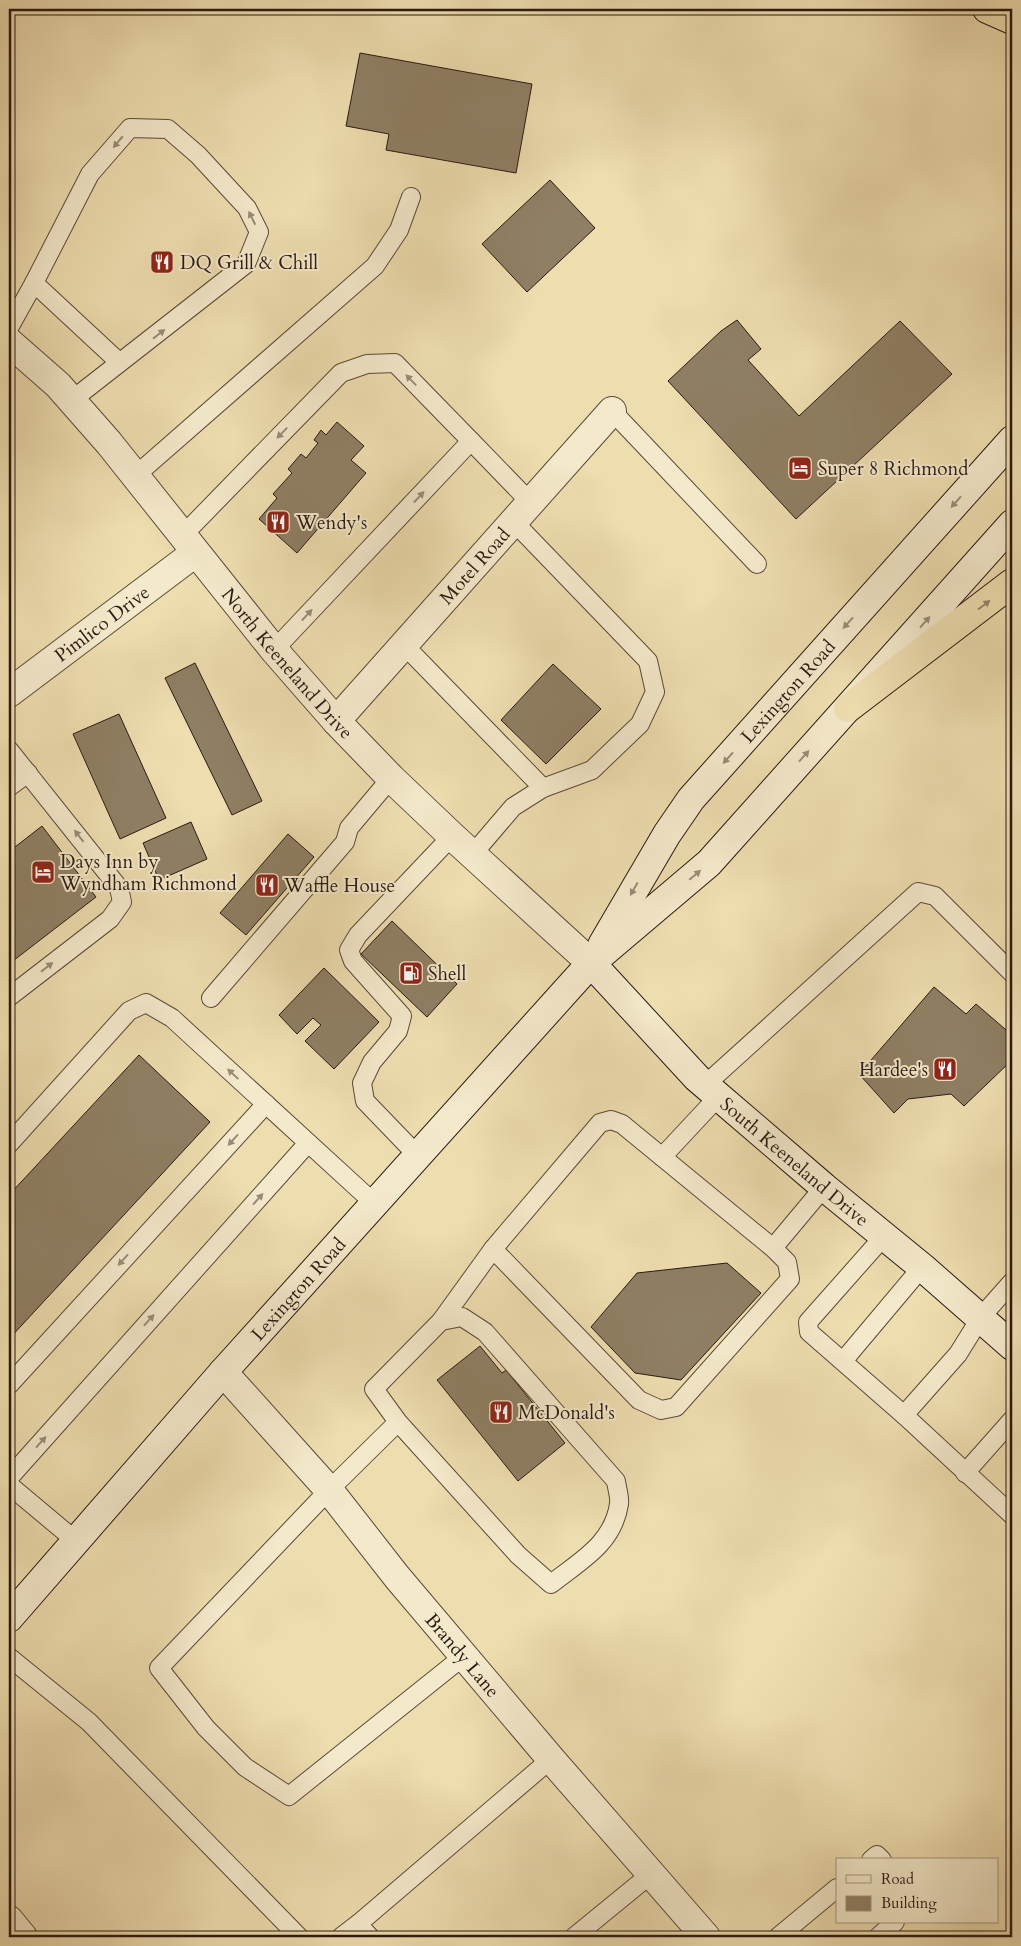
<svg xmlns="http://www.w3.org/2000/svg" width="1021" height="1946" viewBox="0 0 1021 1946" font-family="Cardo,serif">
	<rect width="100%" height="100%" fill="#eeddaf"/>
	<filter id="stains"><feTurbulence type="fractalNoise" baseFrequency=".004" numOctaves="4"/><feColorMatrix values="0 0 0 0 .2 0 0 0 0 .09 0 0 0 0 .02 0 0 0 .5 -.17"/></filter>
	<radialGradient id="worn" r=".72"><stop offset=".6" stop-color="#630" stop-opacity="0"/><stop offset="1" stop-color="#630" stop-opacity=".3"/></radialGradient>
	<g fill="#8f7f64" stroke="#291912">
		<path d="M360 53 532 84 516 173 386 150 389 134 346 126Z"/>
		<path d="M550 180 595 228 527 292 482 244Z"/>
		<path d="M737 320 761 349 748 360 799 416 900 321 952 374 796 519 668 381 721 331Z"/>
		<path d="M337 422 364 446 351 460 366 473 297 553 259 519 277 498 273 494 292 473 288 469 301 454 306 458 318 443 314 440 321 430 326 435Z"/>
		<path d="M195 663 262 801 232 815 165 678Z"/>
		<path d="M553 664 601 709 546 764 501 720Z"/>
		<path d="M119 714 166 818 120 839 73 734Z"/>
		<path d="M191 822 207 859 159 880 143 843Z"/>
		<path d="M42 826 96 897 9 964V839L15 847Z"/>
		<path d="M288 834 314 857 246 935 220 913Z"/>
		<path d="M392 921 457 984 427 1017 361 954Z"/>
		<path d="M324 968 379 1022 334 1069 305 1041 321 1025 313 1018 297 1034 279 1015Z"/>
		<path d="M934 987 966 1014 976 1004 1012 1035V1060L964 1106 951 1094 908 1099 894 1113 859 1074Z"/>
		<path d="M139 1055 210 1122 9 1339V1195Z"/>
		<path d="M727 1263 761 1293 681 1380 635 1373 591 1327 637 1273Z"/>
		<path d="M480 1346 502 1373 506 1370 565 1443 518 1481 437 1380Z"/>
	</g>
	<g fill="none" stroke-linecap="round" stroke-linejoin="round">
		<g stroke="#5a4a39" stroke-width="20">
			<g id="lane">
				<path d="M34 283 119 362"/>
				<path d="M9 328 34 283 90 174 130 128 168 129 198 155 247 208 259 232 246 264 72 400"/>
				<path d="M612 411 757 564"/>
				<path d="M471 441 531 503"/>
				<path d="M135 476 375 266 399 230 411 197"/>
				<path d="M183 535 341 373 367 364 395 363 471 441 274 650"/>
				<path d="M404 645 543 788"/>
				<path d="M9 750 119 888 122 902 110 919 9 997"/>
				<path d="M9 787 28 773"/>
				<path d="M472 855 513 807 543 788 592 770 640 724 655 692 648 661 514 522"/>
				<path d="M211 998 345 842 349 828 391 778"/>
				<path d="M705 1085 918 892 935 896 1012 973"/>
				<path d="M9 1144 129 1011 146 1003 172 1018 375 1204"/>
				<path d="M418 1156 365 1101 362 1083 372 1062 398 1031 402 1016 353 961 349 950 358 935 452 836"/>
				<path d="M662 1157 718 1097"/>
				<path d="M885 1235 808 1322 809 1332 904 1415 1012 1515"/>
				<path d="M773 1248 622 1124 611 1120 600 1123 493 1249 639 1400 661 1410 676 1407 790 1279 787 1262 773 1248 824 1187"/>
				<path d="M441 1321 493 1249"/>
				<path d="M843 1361 922 1267"/>
				<path d="M9 1385 266 1104"/>
				<path d="M904 1415 958 1354 981 1317 1012 1282"/>
				<path d="M398 1422 518 1555 551 1584C580 1561 613 1544 619 1504 620 1497 617 1489 616 1481L485 1332 462 1317 441 1321 374 1389 398 1422 329 1490 159 1668 206 1728 245 1767 289 1796 464 1656"/>
				<path d="M965 1473 1012 1420"/>
				<path d="M9 1478 308 1143"/>
				<path d="M9 1485 76 1541"/>
				<path d="M9 1657 89 1722 299 1937"/>
				<path d="M871 1860 877 1855 882 1860"/>
				<path d="M341 1937 358 1924"/>
				<path d="M370 1937 358 1924 551 1759"/>
				<path d="M574 1937 651 1874"/>
				<path d="M778 1937 837 1888"/>
				<path d="M878 1937 895 1922"/>
			</g>
		</g>
		<g stroke="#5a4a39" stroke-width="30">
			<g id="street">
				<path id="s1" d="M9 342 58 385 109 443 274 650 336 721 391 778 452 836 591 963"/>
				<path id="s2" d="M9 693 195 553"/>
				<path id="s3" d="M336 721 612 411"/>
				<path id="s4" d="M223 1372 329 1490 397 1577 551 1759 706 1937"/>
				<path d="M9 1920 23 1937"/>
			</g>
		</g>
		<g stroke="#291912" stroke-width="30">
			<g id="secondary">
				<path id="s5" d="M602 945 667 834 691 799 1012 440"/>
				<path id="s6" d="M591 963 697 1078 824 1187 922 1267 1012 1346"/>
				<path id="s7" d="M9 1618 223 1372 591 963 709 863 1012 524"/>
			</g>
		</g>
		<g stroke="#291912" stroke-width="30">
			<g id="highway">
				<path d="M987 9 1012 20"/>
				<path d="M848 708 1012 583"/>
			</g>
		</g>
		<use href="#lane" stroke="#f4e9cb" stroke-width="18"/>
		<use href="#street" stroke="#f4e9cb" stroke-width="28"/>
		<use href="#secondary" stroke="#f4e9cb" stroke-width="28"/>
		<use href="#highway" stroke="#eeddaf" stroke-width="28"/>
	</g>
	<defs><path id="oneway-solid" d="M-6-.8H1V-3.2L6.5 0L1 3.2V.8H-6Z" transform="scale(1.25)"/></defs>
	<g fill="#998b78">
		<use href="#oneway-solid" transform="translate(118 142) rotate(130)"/>
		<use href="#oneway-solid" transform="translate(252 218) rotate(-116)"/>
		<use href="#oneway-solid" transform="translate(159 334) rotate(-38)"/>
		<use href="#oneway-solid" transform="translate(411 380) rotate(-134)"/>
		<use href="#oneway-solid" transform="translate(282 433) rotate(134)"/>
		<use href="#oneway-solid" transform="translate(419 497) rotate(-47)"/>
		<use href="#oneway-solid" transform="translate(956 502) rotate(132)"/>
		<use href="#oneway-solid" transform="translate(307 615) rotate(-47)"/>
		<use href="#oneway-solid" transform="translate(925 622) rotate(-48)"/>
		<use href="#oneway-solid" transform="translate(848 623) rotate(132)"/>
		<use href="#oneway-solid" transform="translate(804 756) rotate(-48)"/>
		<use href="#oneway-solid" transform="translate(728 758) rotate(132)"/>
		<use href="#oneway-solid" transform="translate(79 836) rotate(-128)"/>
		<use href="#oneway-solid" transform="translate(695 875) rotate(-40)"/>
		<use href="#oneway-solid" transform="translate(634 889) rotate(120)"/>
		<use href="#oneway-solid" transform="translate(47 967) rotate(-38)"/>
		<use href="#oneway-solid" transform="translate(233 1074) rotate(-137)"/>
		<use href="#oneway-solid" transform="translate(233 1140) rotate(132)"/>
		<use href="#oneway-solid" transform="translate(258 1199) rotate(-48)"/>
		<use href="#oneway-solid" transform="translate(123 1260) rotate(132)"/>
		<use href="#oneway-solid" transform="translate(149 1320) rotate(-48)"/>
		<use href="#oneway-solid" transform="translate(41 1442) rotate(-48)"/>
	</g>
	<use fill="#958568" href="#oneway-solid" transform="translate(984 605) rotate(-37)"/>
	<defs>
		<g id="restaurant-square" transform="scale(1.25)"><rect x="-9" y="-9" width="18" height="18" rx="4" fill="#8f2418" stroke="#f4e9cb"/><path d="M-5-6h1v4h1v-4h1v4h1v-4h1v5L-1.5 .5V6h-2V.5L-5-1ZM5-6V6H3V1.5H1.5Q1.5-4 5-6Z" fill="#fff"/></g>
		<g id="hotel-square" transform="scale(1.25)"><rect x="-9" y="-9" width="18" height="18" rx="4" fill="#8f2418" stroke="#f4e9cb"/><path d="M-6-4.5h1.5V1H6V5H4.5V3h-9V5H-6ZM-4 0a1.8 1.8 0 1 1 3.6 0ZM.5 0V-2.5h3Q6-2.5 6 0Z" fill="#fff"/></g>
		<g id="fuel-square" transform="scale(1.25)"><rect x="-9" y="-9" width="18" height="18" rx="4" fill="#8f2418" stroke="#f4e9cb"/><path d="M-5.5-6h7V0h2V4h1.3V-2.5L3-4.5l.8-.8L6-3V5H2.5V1h-1V6h-7ZM-4.2-4.7v3.2H.2V-4.7Z" fill="#fff"/></g>
	</defs>
	<g fill-rule="evenodd">
		<use href="#restaurant-square" x="162" y="262"/>
		<use href="#hotel-square" x="800" y="468"/>
		<use href="#restaurant-square" x="278" y="522"/>
		<use href="#hotel-square" x="43" y="872"/>
		<use href="#restaurant-square" x="267" y="885"/>
		<use href="#fuel-square" x="411" y="973"/>
		<use href="#restaurant-square" x="945" y="1069"/>
		<use href="#restaurant-square" x="501" y="1412"/>
	</g>
	<g text-anchor="middle" stroke-width="4" stroke-linejoin="round" paint-order="stroke">
		<g font-size="19" fill="#291912" stroke="#f4e9cb" text-anchor="start">
			<text x="180" y="269">DQ Grill &amp; Chill</text>
			<text x="818" y="475">Super 8 Richmond</text>
			<text x="296" y="529">Wendy's</text>
			<text x="60" y="868">Days Inn by<tspan x="60" dy="22">Wyndham Richmond</tspan></text>
			<text x="284" y="892">Waffle House</text>
			<text x="428" y="980">Shell</text>
			<text x="928" y="1076" text-anchor="end">Hardee's</text>
			<text x="518" y="1419">McDonald's</text>
		</g>
		<g font-size="19" fill="#291912" stroke="#f4e9cb">
			<text dy="7" stroke="none"><textPath href="#s3" startOffset="208">Motel Road</textPath></text>
			<text dy="7" stroke="none"><textPath href="#s2" startOffset="116">Pimlico Drive</textPath></text>
			<text dy="7" stroke="none"><textPath href="#s1" startOffset="426">North Keeneland Drive</textPath></text>
			<text dy="7" stroke="none"><textPath href="#s5" startOffset="316">Lexington Road</textPath></text>
			<text dy="7" stroke="none"><textPath href="#s6" startOffset="285">South Keeneland Drive</textPath></text>
			<text dy="7" stroke="none"><textPath href="#s7" startOffset="438">Lexington Road</textPath></text>
			<text dy="7" stroke="none"><textPath href="#s4" startOffset="371">Brandy Lane</textPath></text>
		</g>
	</g>
	<rect width="1021" height="1946" fill="none" stroke="#eeddaf" stroke-width="30"/>
	<rect x="10" y="10" width="1001" height="1926" fill="none" stroke="#291912" stroke-width="2.5"/>
	<rect x="15" y="15" width="991" height="1916" fill="none" stroke="#291912"/>
	<rect x="836" y="1858" width="162" height="65" fill="#f4e9cb" stroke="#a39681"/>
	<rect x="846" y="1875" width="25" height="8" fill="#f4e9cb" stroke="#a39681"/>
	<text x="881" y="1884" font-size="15" fill="#291912">Road</text>
	<rect x="846" y="1896" width="25" height="15" fill="#8f7f64" stroke="#a39681"/>
	<text x="881" y="1908" font-size="15" fill="#291912">Building</text>
	<rect width="100%" height="100%" filter="url(#stains)"/>
	<rect width="100%" height="100%" fill="url(#worn)"/>
</svg>
